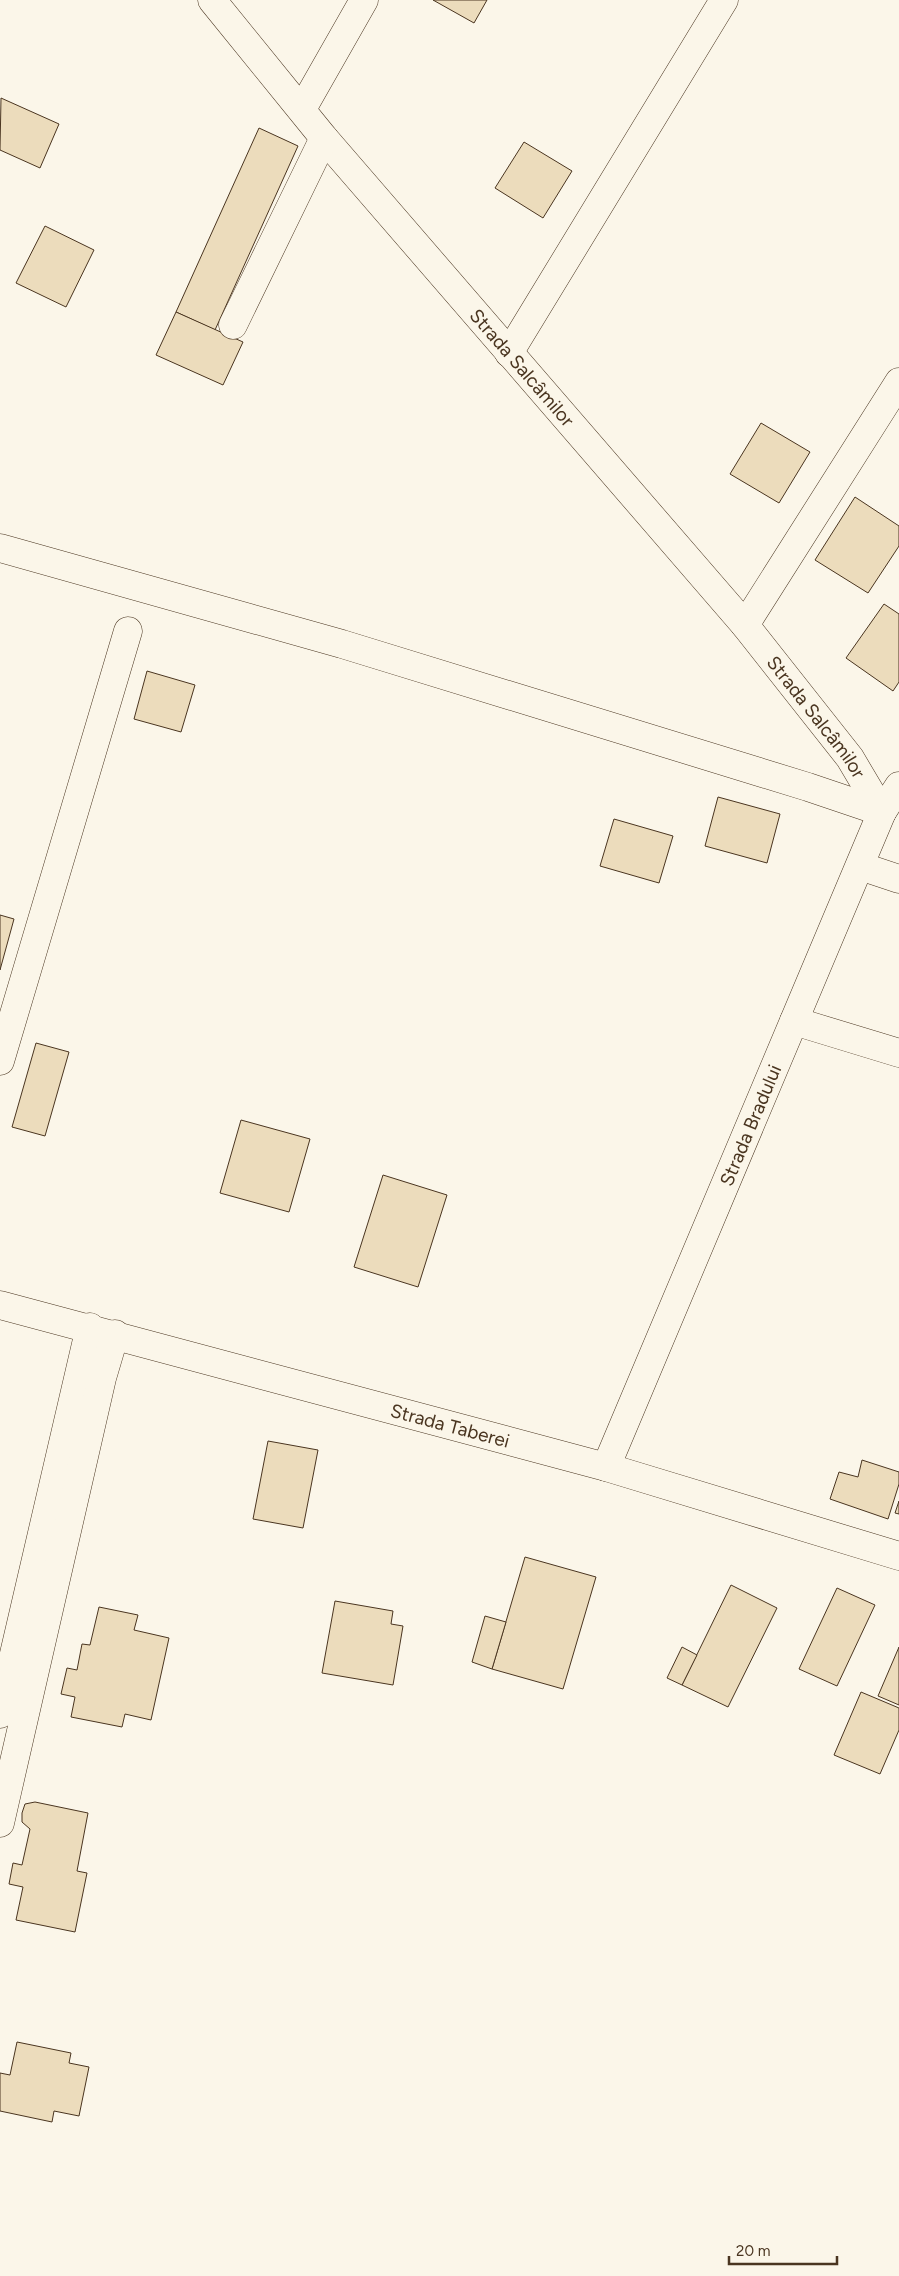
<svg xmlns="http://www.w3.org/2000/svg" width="899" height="2276" viewBox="0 0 899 2276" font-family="Figtree,sans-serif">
	<rect width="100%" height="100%" fill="#fbf6e9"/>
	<g fill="#ecdcbc" stroke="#4a3520">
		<path d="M433 0H487L474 23Z"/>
		<path d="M1 98 59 124 40 168 0 150Z"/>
		<path d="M259 128 298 146 215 330 176 312Z"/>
		<path d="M524 142 572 171 543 218 495 188Z"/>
		<path d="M45 226 94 250 66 307 16 283Z"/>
		<path d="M176 312 243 342 223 385 156 355Z"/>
		<path d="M761 423 810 452 779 503 730 474Z"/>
		<path d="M855 497 899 526V546L868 593 815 560Z"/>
		<path d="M884 604 899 614V682L893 691 846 658Z"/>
		<path d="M147 671 195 685 181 732 134 719Z"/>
		<path d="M718 797 780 814 767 863 705 846Z"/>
		<path d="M614 819 673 836 659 883 600 866Z"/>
		<path d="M0 915 14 919 0 970Z"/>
		<path d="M36 1043 69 1052 45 1136 12 1127Z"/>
		<path d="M241 1120 310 1139 289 1212 220 1193Z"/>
		<path d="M383 1175 447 1195 418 1287 354 1267Z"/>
		<path d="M268 1441 318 1450 303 1528 253 1519Z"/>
		<path d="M862 1460 899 1472V1484L888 1519 830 1499 839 1472 858 1477Z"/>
		<path d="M899 1501V1514L895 1513Z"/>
		<path d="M525 1557 596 1577 563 1689 492 1669Z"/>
		<path d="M731 1585 777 1608 728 1707 682 1685Z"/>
		<path d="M837 1588 875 1605 837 1686 799 1669Z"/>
		<path d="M335 1601 393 1611 391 1624 403 1626 393 1685 322 1673Z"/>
		<path d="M99 1607 138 1615 134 1630 169 1638 151 1720 125 1714 122 1727 71 1717 75 1697 61 1694 67 1668 77 1670 82 1644 90 1645Z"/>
		<path d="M485 1616 506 1622 492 1669 472 1662Z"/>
		<path d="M682 1647 697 1655 682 1685 667 1678Z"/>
		<path d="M899 1647V1705L878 1696Z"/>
		<path d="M861 1692 899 1708V1730L880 1774 834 1755Z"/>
		<path d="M35 1802 88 1813 77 1871 87 1873 75 1932 16 1920 23 1887 9 1884 13 1863 22 1865 30 1829 22 1822V1813L25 1804Z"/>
		<path d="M17 2042 71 2053 69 2063 89 2067 79 2116 54 2111 52 2122 0 2111V2073L10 2075Z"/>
	</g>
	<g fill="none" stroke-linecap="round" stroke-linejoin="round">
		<g stroke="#4a3520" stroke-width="29">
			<g id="minor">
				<path id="s1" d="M212 0 324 138 745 625 850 758 882 812"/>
				<path d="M302 109 364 0"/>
				<path d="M233 325 324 138"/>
				<path d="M509 353 724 0"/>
				<path d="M0 548 342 644 808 787 882 812"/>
				<path d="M745 625 899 382"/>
				<path d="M860 866 899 879"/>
				<path d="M794 1021 899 1053"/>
				<path d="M0 1061 128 631"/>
				<path id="s2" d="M0 1305 606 1467 899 1556"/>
				<path id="s3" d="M606 1467 882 812 899 786"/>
				<path d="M0 1714 90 1327"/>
				<path d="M0 1823 102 1378 115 1334"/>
			</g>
		</g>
		<use href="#minor" stroke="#fbf6e9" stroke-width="28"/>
	</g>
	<g text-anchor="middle" stroke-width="4" stroke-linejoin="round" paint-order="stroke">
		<g font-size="19" fill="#4a3520" stroke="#fbf6e9">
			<text dy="7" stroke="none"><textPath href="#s1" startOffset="481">Strada Salcâmilor</textPath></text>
			<text dy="7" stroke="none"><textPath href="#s1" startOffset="938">Strada Salcâmilor</textPath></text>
			<text dy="7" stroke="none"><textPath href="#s3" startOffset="371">Strada Bradului</textPath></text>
			<text dy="7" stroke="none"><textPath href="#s2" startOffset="466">Strada Taberei</textPath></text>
		</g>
	</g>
	<path d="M729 2256v8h108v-8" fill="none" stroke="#4a3520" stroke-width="2.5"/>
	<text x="736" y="2256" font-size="15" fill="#4a3520" stroke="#fbf6e9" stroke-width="4" paint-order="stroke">20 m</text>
</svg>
